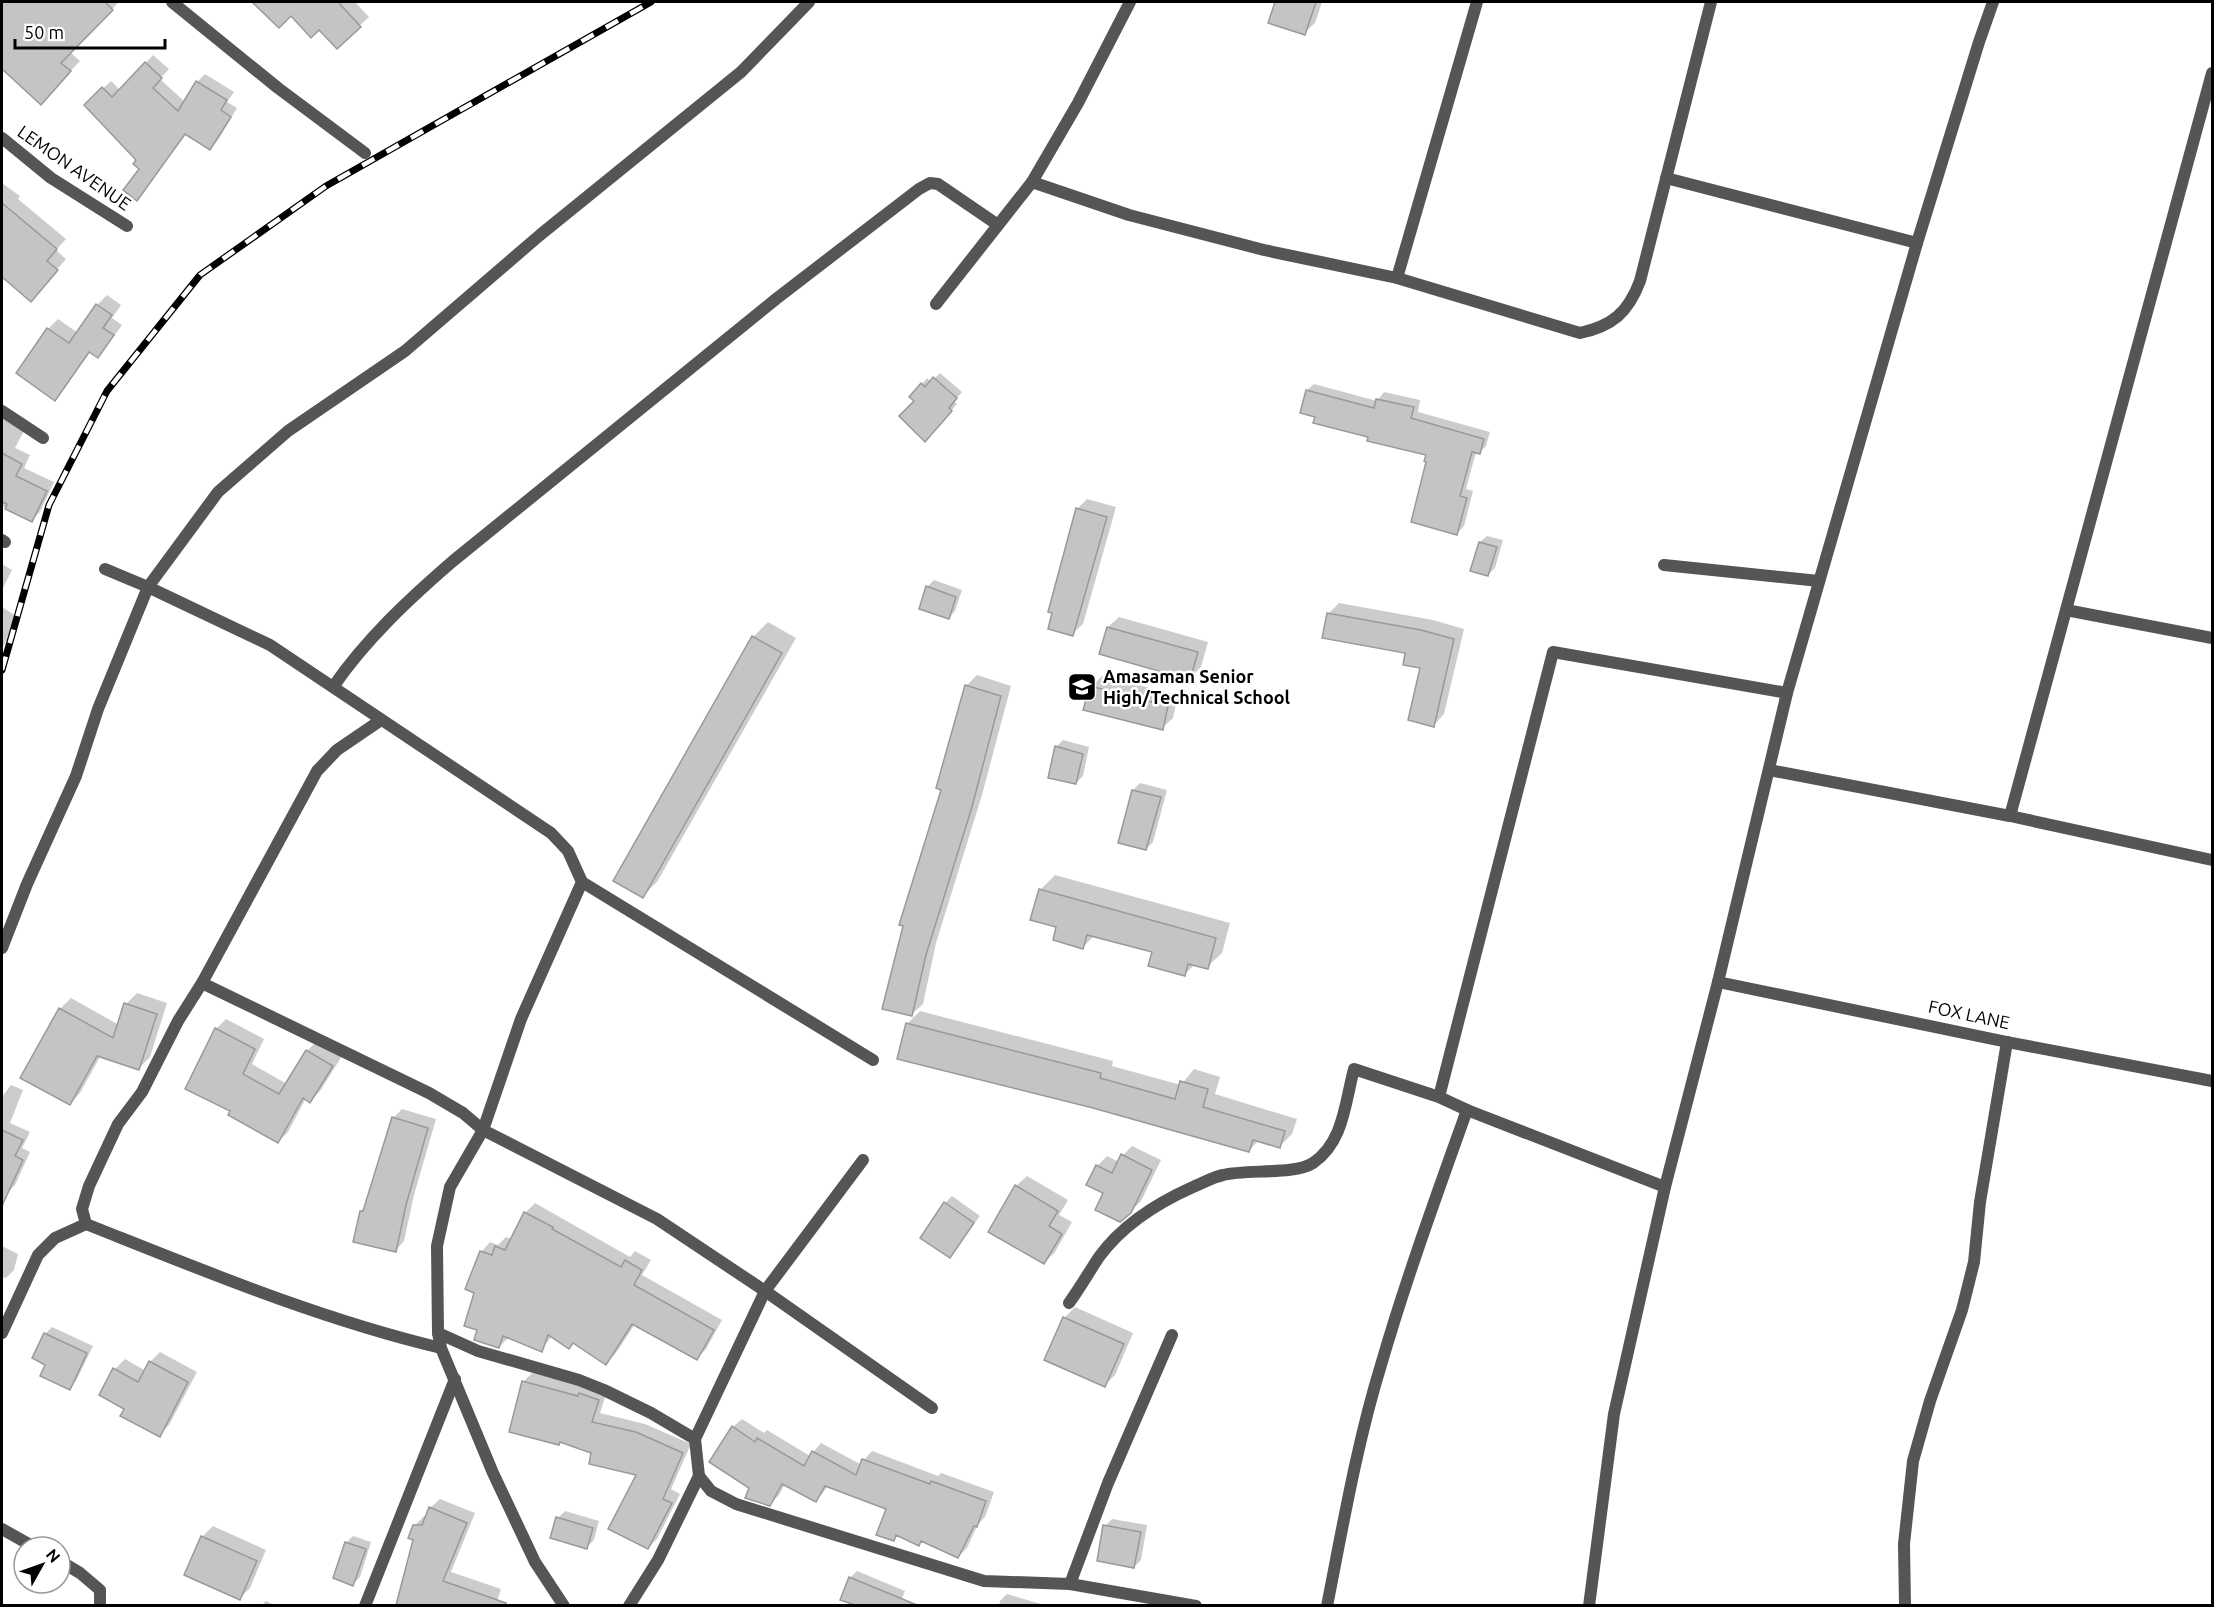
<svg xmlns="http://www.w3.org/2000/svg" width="2214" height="1607" viewBox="0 0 2214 1607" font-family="Ubuntu,sans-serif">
	<rect width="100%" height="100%" fill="#fff"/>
	<g fill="#0003">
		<path d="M2 2H119L70 52 80 61 41 103 2 67V54L13 41 2 32Z"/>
		<path d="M254 2H355L369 17 337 47 319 28 291 14 279 26Z"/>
		<path d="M1277 2H1322L1315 23 1304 33 1270 22Z"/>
		<path d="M153 55 169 69 160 79 185 102 197 82 205 74 234 92 227 102 237 108 218 140 210 148 187 133 137 199 141 169 138 159 86 105 111 81 120 90Z"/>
		<path d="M2 183 20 196 18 199 66 239 56 250 66 259 31 300 2 275Z"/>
		<path d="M107 295 121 305 112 318 122 325 107 346 98 356 91 351 64 389 55 399 18 373 48 329 58 319 78 333 97 305Z"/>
		<path d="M940 373 962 392 954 401 957 404 931 434 916 401 922 384 927 378 931 382Z"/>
		<path d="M1314 384 1377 401 1384 392 1420 400 1418 412 1490 432 1486 446 1479 453 1476 452 1466 489 1473 491 1464 526 1457 533 1428 461 1427 454 1370 436 1317 416 1307 390Z"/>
		<path d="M2 414 26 427 15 448 30 455 24 468 54 482 40 512 32 520 2 506Z"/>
		<path d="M1087 499 1116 507 1083 624 1072 634 1077 509Z"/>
		<path d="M1487 536 1503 540 1495 568 1488 575 1480 542Z"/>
		<path d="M2 564 12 570 2 590Z"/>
		<path d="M934 580 962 590 955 611 949 618 927 587Z"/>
		<path d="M1339 603 1433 620 1464 629 1444 714 1434 725 1422 667 1407 652 1328 614Z"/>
		<path d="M2 607 16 616 12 624 16 626 2 648Z"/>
		<path d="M1119 617 1208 642 1201 667 1190 678 1108 627Z"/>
		<path d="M768 622 796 638 657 882 643 896 753 637Z"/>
		<path d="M977 675 1011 686 982 795 936 943 923 1004 912 1014 943 789 966 686Z"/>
		<path d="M1102 676 1178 695 1173 718 1162 728 1091 687Z"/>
		<path d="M1063 740 1089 747 1083 776 1076 783 1056 747Z"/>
		<path d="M1140 783 1167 790 1153 842 1146 849 1120 842 1133 790Z"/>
		<path d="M1055 875 1230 923 1222 953 1207 967 1195 964 1184 975 1153 951 1095 935 1083 947 1058 926 1040 890Z"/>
		<path d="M137 993 167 1003 150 1057 139 1068 101 1055 80 1093 70 1104 60 1009 71 998 119 1025 126 1004Z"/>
		<path d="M920 1011 1113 1061 1112 1066 1181 1085 1194 1069 1220 1077 1215 1094 1297 1119 1292 1134 1280 1146 1259 1140 1249 1151 907 1024Z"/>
		<path d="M226 1019 264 1039 252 1064 287 1084 307 1051 317 1041 342 1056 320 1091 310 1101 306 1098 288 1132 278 1142 232 1111 216 1029Z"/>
		<path d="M11 1085 23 1090 10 1123 30 1132 22 1148 30 1152 15 1185 7 1193 2 1190V1097Z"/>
		<path d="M402 1109 436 1119 414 1195 404 1241 396 1250 361 1211 366 1207 393 1118Z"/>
		<path d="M1132 1146 1161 1160 1141 1201 1130 1212 1105 1192 1097 1166 1107 1156 1119 1162 1123 1155Z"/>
		<path d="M1027 1176 1068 1200 1059 1215 1072 1222 1055 1252 1044 1263 1016 1186Z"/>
		<path d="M952 1196 980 1216 950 1256 945 1203Z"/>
		<path d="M535 1203 630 1257 635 1251 651 1260 642 1275 722 1320 706 1349 697 1358 635 1324 616 1353 606 1363 574 1342 569 1347 552 1336 541 1350 509 1337 499 1347 479 1329 476 1292 481 1252 490 1242 498 1245 506 1237 512 1239 525 1213Z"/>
		<path d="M2 1246 18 1254 14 1270 6 1278 2 1277Z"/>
		<path d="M1075 1307 1133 1333 1115 1375 1104 1386 1064 1318Z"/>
		<path d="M52 1327 93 1346 76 1381 69 1388 47 1364 45 1334Z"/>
		<path d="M160 1352 197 1372 169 1425 159 1435 115 1369 125 1359 146 1371 150 1362Z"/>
		<path d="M532 1373 607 1391 600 1413 645 1424 691 1444 671 1489 680 1494 657 1539 648 1548 638 1474 593 1452 561 1441 559 1443 523 1382Z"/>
		<path d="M742 1419 764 1433 767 1430 810 1456 821 1443 862 1465 864 1460 872 1451 938 1476 941 1473 994 1492 985 1517 978 1524 967 1548 958 1557 923 1540 919 1544 899 1534 893 1540 888 1508 828 1486 816 1501 785 1484 779 1495 770 1504 751 1487 733 1427Z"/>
		<path d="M440 1499 475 1513 451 1572 501 1589 497 1601 507 1604V1606H397L414 1539V1526L424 1516H427L430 1508Z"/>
		<path d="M565 1511 599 1521 594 1540 587 1547 558 1518Z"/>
		<path d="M1112 1519 1147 1525 1141 1560 1134 1567 1105 1526Z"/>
		<path d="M213 1526 266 1550 250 1588 239 1599 202 1537Z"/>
		<path d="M353 1536 371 1542 360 1577 353 1584 346 1543Z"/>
		<path d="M857 1571 905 1591 899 1606H859L842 1599 850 1578Z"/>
		<path d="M1007 1594 1048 1606H999L1000 1601Z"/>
		<path d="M266 1601 277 1606H261Z"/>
	</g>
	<g fill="#c4c4c4" stroke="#999" stroke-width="1.5">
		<path d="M2 2H105L113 10 61 63 71 71 41 105 2 69Z"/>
		<path d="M252 2H338L361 27 337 49 319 30 311 38 291 16 279 28Z"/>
		<path d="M1275 2H1316L1305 35 1268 23Z"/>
		<path d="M145 62 162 78 153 88 178 111 196 81 227 100 221 110 231 117 210 150 185 134 137 201 123 190 139 169 133 164 136 160 84 105 102 87 112 97Z"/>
		<path d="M2 203 57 249 47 261 58 270 31 302 2 277Z"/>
		<path d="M96 304 112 315 103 328 114 335 98 358 89 352 55 401 16 373 47 328 69 343Z"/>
		<path d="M933 377 957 398 949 408 952 411 925 442 899 416 914 401 909 397 921 383 925 387Z"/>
		<path d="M1306 390 1374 408 1376 399 1414 407 1411 418 1484 439 1480 454 1472 452 1460 496 1467 498 1457 535 1411 522 1426 462 1424 461 1426 455 1367 441 1368 437 1313 423 1315 417 1300 413Z"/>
		<path d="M2 453 22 464 16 476 47 491 32 522 5 509 7 504 3 502 2 506Z"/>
		<path d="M1076 508 1107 517 1073 636 1048 629 1052 613 1048 612Z"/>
		<path d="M1479 542 1497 547 1488 576 1470 571Z"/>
		<path d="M926 586 956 597 949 619 919 609Z"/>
		<path d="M1327 613 1421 630 1454 639 1434 727 1408 720 1420 668 1403 665 1405 653 1322 638Z"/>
		<path d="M1107 627 1198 652 1190 680 1099 654Z"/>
		<path d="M752 636 782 653 643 898 613 881Z"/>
		<path d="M965 685 1001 696 972 807 926 955 912 1016 882 1009 903 926 899 925 941 790 936 788Z"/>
		<path d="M1090 686 1168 706 1163 730 1083 710Z"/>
		<path d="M1055 746 1083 754 1076 784 1048 778Z"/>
		<path d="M1132 790 1161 797 1146 850 1118 843Z"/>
		<path d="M1039 889 1216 938 1208 969 1188 964 1185 976 1148 966 1152 952 1087 935 1083 949 1053 940 1056 927 1030 920Z"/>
		<path d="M124 1003 157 1014 139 1070 97 1056 70 1105 20 1078 59 1008 113 1038Z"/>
		<path d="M906 1023 1101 1073 1100 1078 1175 1099 1180 1081 1208 1089 1203 1107 1285 1131 1280 1148 1253 1140 1249 1152 1093 1108 897 1059Z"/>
		<path d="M215 1028 255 1049 243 1074 279 1094 306 1050 333 1066 310 1103 303 1098 278 1143 228 1115 230 1111 185 1089Z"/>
		<path d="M392 1117 428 1128 406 1205 396 1252 353 1242 360 1211H363Z"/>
		<path d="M2 1130 23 1140 15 1156 23 1160 2 1206Z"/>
		<path d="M1121 1154 1152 1170 1131 1213 1120 1222 1095 1210 1103 1193 1086 1185 1096 1165 1112 1173Z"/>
		<path d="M1015 1185 1058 1211 1049 1226 1062 1234 1044 1264 988 1232Z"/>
		<path d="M944 1202 974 1223 950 1258 920 1238Z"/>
		<path d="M524 1212 553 1227 552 1229 621 1267 625 1260 642 1270 634 1285 714 1330 697 1360 632 1324 606 1365 573 1343 569 1349 548 1335 542 1352 503 1336 499 1348 474 1340 477 1330 464 1326 474 1293 465 1289 480 1251 492 1255 495 1246 505 1250Z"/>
		<path d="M1063 1317 1124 1344 1105 1387 1044 1360Z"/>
		<path d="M44 1333 87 1353 70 1390 40 1376 45 1365 32 1358Z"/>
		<path d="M149 1361 188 1382 160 1437 120 1416 124 1409 99 1395 113 1368 138 1382Z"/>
		<path d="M522 1381 578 1396 579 1393 599 1400 592 1422 636 1432 683 1453 663 1499 672 1503 648 1549 608 1529 636 1475 589 1464 591 1453 560 1442 559 1445 509 1432Z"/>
		<path d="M732 1426 755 1442 757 1438 804 1466 812 1451 856 1475 862 1459 930 1484 931 1481 986 1501 977 1527 974 1526 958 1558 921 1541 919 1546 896 1535 894 1541 876 1535 886 1509 825 1486 816 1502 782 1484 770 1506 745 1498 749 1488 709 1462Z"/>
		<path d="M429 1507 467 1523 443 1581 506 1603 505 1605H396L413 1540 408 1538 413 1525H422Z"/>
		<path d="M556 1517 593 1528 587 1549 550 1538Z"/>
		<path d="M1103 1525 1141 1532 1134 1568 1097 1561Z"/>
		<path d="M201 1536 257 1561 240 1600 184 1575Z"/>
		<path d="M345 1542 366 1549 353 1586 333 1578Z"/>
		<path d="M849 1577 917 1605H855L840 1600Z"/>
	</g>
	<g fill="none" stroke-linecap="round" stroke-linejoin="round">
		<g stroke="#555" stroke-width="12">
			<path d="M172 2 278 88 365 153"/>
			<path d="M1130 2 1078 103 1032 182 1129 215 1264 250 1397 278 1580 333C1612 326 1628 313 1640 281L1711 2"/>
			<path d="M2 138 51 178 127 226"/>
			<path d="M1666 178 1917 243"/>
			<path d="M1397 278 1477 2"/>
			<path d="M936 304 1032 182"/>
			<path d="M2 411 43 438"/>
			<path d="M2 540 5 542"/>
			<path d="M1664 565 1819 581"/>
			<path d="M105 569 148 587 270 645 551 833 568 851 582 882 873 1060"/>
			<path d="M2066 610 2212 638"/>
			<path d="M333 687C366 639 409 599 453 561L776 299 919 189 930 183 938 184 998 225"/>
			<path d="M1769 770 2010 816 2212 860"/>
			<path d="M2010 816 2212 73"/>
			<path d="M2 948 27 884 76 776 98 709 148 587 218 492 288 431 405 351 540 235 741 72 809 2"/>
			<path d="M1718 982 2007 1042 2212 1081"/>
			<path d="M202 983 429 1093 463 1113 483 1130 657 1219 765 1291 932 1408"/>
			<path d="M1439 1097 1553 652 1787 693"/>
			<path d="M863 1160 765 1291 695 1439 699 1476 711 1491 736 1504 984 1581 1070 1584 1196 1606"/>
			<path d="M86 1224C202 1270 319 1319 441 1348L493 1473 535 1562 564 1606"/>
			<path d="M1069 1303C1080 1288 1089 1272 1099 1257 1123 1224 1157 1203 1193 1187 1203 1183 1213 1177 1223 1175 1246 1169 1295 1175 1313 1163 1344 1142 1345 1102 1354 1069L1439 1097 1467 1110 1665 1187"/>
			<path d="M2 1333 38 1255 55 1238 86 1224 82 1209 89 1186 118 1124 142 1092 178 1021 202 983 317 771 337 750 381 720"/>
			<path d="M438 1333 478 1351 579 1380 604 1390 651 1413 695 1439"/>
			<path d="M441 1348 438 1333 437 1246 450 1187 483 1130 521 1019 582 882"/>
			<path d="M2 1529 34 1547"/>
			<path d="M60 1561 80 1573 100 1590V1606"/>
			<path d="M1070 1584 1108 1483 1172 1335"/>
			<path d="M365 1606 455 1379"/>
			<path d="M629 1606 658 1560 699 1476"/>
			<path d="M1327 1606C1343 1525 1357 1443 1381 1365 1406 1279 1437 1194 1467 1110"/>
			<path d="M1589 1606 1614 1414 1665 1187 1718 982 1787 693 1917 243 1979 42 1993 2"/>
			<path d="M1905 1606 1904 1544 1913 1461 1930 1401 1962 1310 1974 1262 1980 1202 2007 1042"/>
		</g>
		<g stroke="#000" stroke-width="7">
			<path id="rail" d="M2 670 49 505 107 391 200 275 326 186 651 2"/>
		</g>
		<use href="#rail" stroke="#fff" stroke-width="4.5" stroke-dasharray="14" stroke-linecap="butt"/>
	</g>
	<defs>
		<g id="school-square" transform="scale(1.5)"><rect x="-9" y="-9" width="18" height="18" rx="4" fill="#000" stroke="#fff"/><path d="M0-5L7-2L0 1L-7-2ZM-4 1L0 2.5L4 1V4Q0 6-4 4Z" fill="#fff"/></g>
	</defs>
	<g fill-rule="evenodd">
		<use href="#school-square" x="1082" y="687"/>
	</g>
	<g text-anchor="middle" stroke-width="5" stroke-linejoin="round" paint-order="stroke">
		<g font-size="18" fill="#000" stroke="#fff">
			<text transform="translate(74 168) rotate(35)" y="6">LEMON AVENUE</text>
			<text transform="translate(1969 1015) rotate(12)" y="6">FOX LANE</text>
		</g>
		<g font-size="18" font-weight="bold" fill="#000" stroke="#fff" text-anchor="start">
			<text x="1103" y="683">Amasaman Senior<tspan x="1103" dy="21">High/Technical School</tspan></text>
		</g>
	</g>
	<rect width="2214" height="1607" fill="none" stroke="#000000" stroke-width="6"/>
	<g transform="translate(42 1565) rotate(50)"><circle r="28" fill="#ffffff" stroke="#999999" stroke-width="1.5"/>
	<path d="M0-4.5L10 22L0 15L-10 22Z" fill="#000000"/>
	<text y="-9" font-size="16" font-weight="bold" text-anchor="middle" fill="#000000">N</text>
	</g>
	<path d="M15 39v9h150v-9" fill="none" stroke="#000000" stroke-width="3"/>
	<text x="24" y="39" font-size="18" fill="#000000" stroke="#ffffff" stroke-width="4.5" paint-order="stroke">50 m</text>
</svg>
